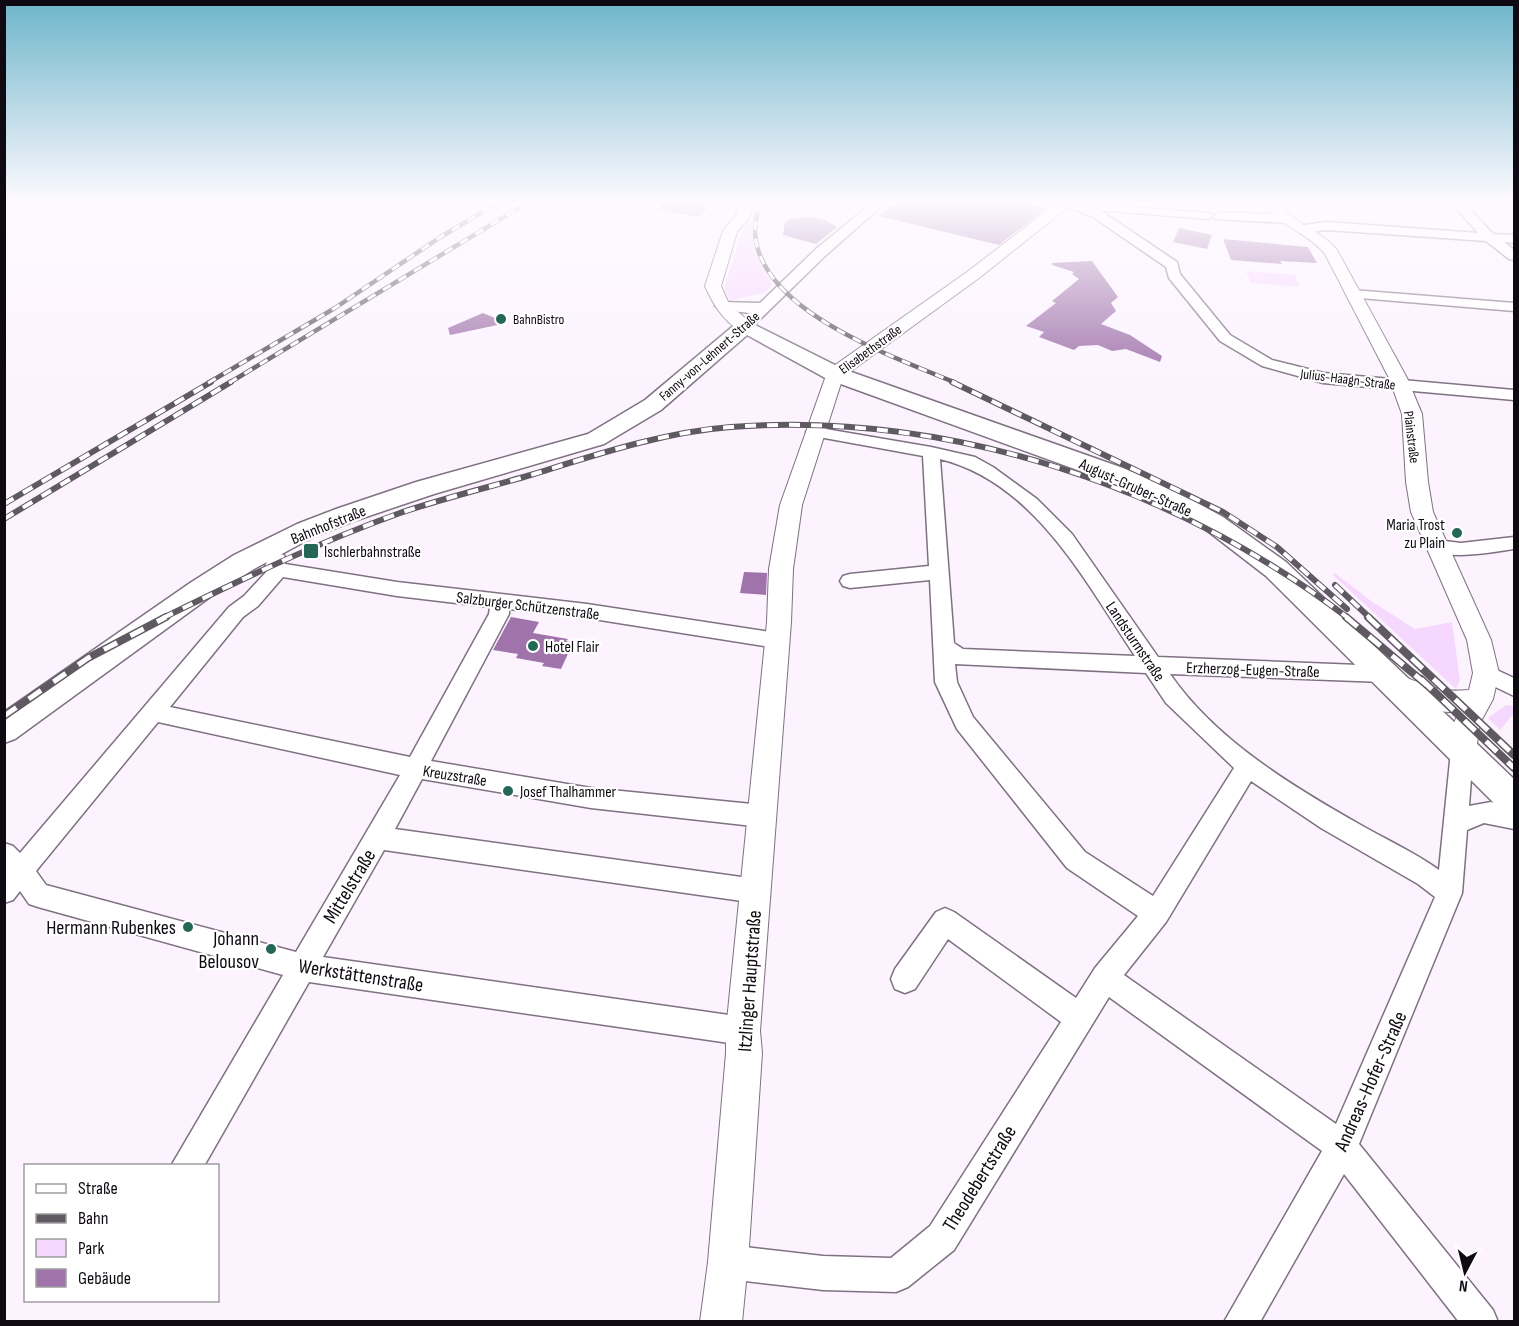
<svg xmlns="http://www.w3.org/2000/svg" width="1519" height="1326" viewBox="0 0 1519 1326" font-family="'Sofia Sans Condensed',sans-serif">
	<rect width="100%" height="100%" fill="#fcf3ff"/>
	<g fill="#f6d7fe">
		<path d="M752 203H756L753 222V248L772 285 764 293 731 300 725 292V284Z"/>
		<path d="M1246 271 1295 275 1300 287 1251 283Z"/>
		<path d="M1332 574H1336L1371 601 1415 629 1452 622 1460 680 1456 689Z"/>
		<path d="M1506 705 1514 706V713L1500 730 1488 718Z"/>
	</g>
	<g fill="#a073ab">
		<path d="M660 203H714L697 217 659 209Z"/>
		<path d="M895 203H1027L1047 208 999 245 879 216Z"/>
		<path d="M809 217 825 220 837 227 816 244 783 235 785 222 791 219Z"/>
		<path d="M1179 228 1212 235 1207 249 1173 242Z"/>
		<path d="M1223 239 1308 247 1317 263 1280 261 1282 264 1231 260Z"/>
		<path d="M1092 261 1118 297 1111 303 1116 311 1101 324 1130 335 1162 356 1160 362 1126 349 1112 351 1098 345 1079 346 1074 350 1039 337 1044 332 1026 326 1056 303 1052 301 1079 279 1072 274 1074 272 1052 265V263Z"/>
		<path d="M483 313 507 323 450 335 448 328Z"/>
		<path d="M744 572 767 573 766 595 740 593Z"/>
		<path d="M511 617 539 622 533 633 568 639 566 641 573 643 561 669 542 666 544 663 516 658 518 654 493 650Z"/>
	</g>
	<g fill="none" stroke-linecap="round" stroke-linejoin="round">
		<g stroke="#7f7082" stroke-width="3">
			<path id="pedestrian" d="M1087 204 1209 213 1213 216 1209 219 1084 209 1083 207Z"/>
		</g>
		<g stroke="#7f7082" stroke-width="3">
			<g id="minor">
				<path d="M4 203H11L4 207Z"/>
				<path d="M872 203H885L826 255 750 329 745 330 738 326 750 313 722 310 715 306 722 302 760 303 816 249Z"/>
				<path d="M1045 203H1078L1101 211 1177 262 1180 274 1230 335 1272 360 1324 373 1514 390V400L1323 383 1262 366 1220 341 1169 278 1166 267 1093 217 1074 209 1047 205Z"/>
				<path d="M1452 203H1464L1493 234 1514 235V243L1504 242 1514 250V260L1509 259 1486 241 1327 230 1304 233 1298 229 1304 225 1327 222 1478 233Z"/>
				<path d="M1219 212 1288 215 1294 219 1288 223 1215 219 1213 216Z"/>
				<path d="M1353 290 1514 303V311L1348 297 1346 294Z"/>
				<path d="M814 427 931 447 975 457 993 467 1037 499 1072 534 1158 657 1384 666 1392 668 1395 674 1392 680 1384 682 1170 674C1215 739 1290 785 1359 824 1385 839 1414 852 1439 870L1451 751 1454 744 1462 741 1470 744 1473 751 1469 806 1491 802 1514 807V829L1484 823 1467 830 1462 893 1359 1144 1493 1310 1498 1322H1459L1344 1174 1260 1322H1224L1322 1151 1109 997 954 1250 908 1287 896 1292 823 1290 728 1279 716 1274 711 1262 716 1250 728 1245 823 1256 891 1258 930 1226 1061 1022 948 939 915 989 905 993 895 989 891 979 895 969 936 912 945 908 954 912 1076 998 1095 968 1138 916 1067 868 957 729 935 682 930 580 850 588 843 586 840 581 843 576 850 574 929 566 923 456 808 435 806 432ZM940 459C1034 482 1085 581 1135 656L963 649 954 643ZM955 664 1146 673 1166 703 1234 768 1153 896 1085 852 973 717 957 682ZM1251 781 1321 828 1418 884 1435 897 1336 1124 1124 975 1166 922Z"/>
				<path d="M1514 537V549C1486 553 1457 559 1429 551L1427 546 1429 541 1436 540 1461 543Z"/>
				<path d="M277 553 284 555 286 560 285 564 397 582 587 604 784 634 787 640 784 646 777 648 587 618 509 609V614L431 761 591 788 762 805 771 808 774 816 771 824 762 827 591 808 422 779 395 829 756 879 765 882 769 891 765 900 756 903 384 850 323 957 743 1017 753 1021 757 1031 753 1041 743 1045 309 982 204 1166H171L283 975 38 907 29 904 20 891 13 900 4 903V843L13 846 20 853 229 607 244 596 268 570 265 566 270 555ZM283 577 397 596 490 607 489 614 410 757 170 707 243 617 258 606ZM158 722 400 775 296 952 46 885 36 871Z"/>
				<path d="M1486 665 1514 678V696L1479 679 1475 673 1479 667Z"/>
			</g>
		</g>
		<g stroke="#7f7082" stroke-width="2">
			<g id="tertiary">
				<path d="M740 203H754L749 218 737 232 721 286 729 304 754 326 751 330C730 335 712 302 705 286L723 231 735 217Z"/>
				<path d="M1057 203H1073L979 278 843 377 802 505 793 569 791 622 760 1031 762 1053 748 1262 742 1322H700L708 1262 726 1053V1031L767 622 769 569 780 505 828 370 967 272Z"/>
				<path d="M1265 203H1279C1293 224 1321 230 1337 250L1407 378 1422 414 1428 482 1433 512 1491 640 1499 673 1493 699 1480 723 1476 751 1472 759 1462 763 1452 759C1445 745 1452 726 1459 712 1437 713 1398 707 1387 686L1391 679 1400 676C1430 685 1435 693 1469 690L1473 673 1467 640 1411 512 1406 482 1402 414 1389 378 1325 254C1308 233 1280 227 1265 203Z"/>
			</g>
		</g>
		<g stroke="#7f7082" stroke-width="3">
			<path id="secondary" d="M745 320 843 369 1123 468 1172 489 1223 517 1286 562 1514 779V815L1502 811 1266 576 1205 529 1154 501 1105 480 827 379 747 335 661 410 604 444 434 494 354 521 315 536 254 569 210 597 15 739 4 743V712L190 583 234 555 297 524 336 509 416 482 588 434 645 400 738 322Z"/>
		</g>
		<use href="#pedestrian" fill="#fff" fill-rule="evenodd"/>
		<use href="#minor" fill="#fff" fill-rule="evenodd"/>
		<use href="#tertiary" fill="#fff" fill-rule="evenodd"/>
		<use href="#secondary" fill="#fff" fill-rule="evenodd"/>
		<g stroke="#5f5962" stroke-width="4.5">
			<g id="rail-far2">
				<path d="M759 203C758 212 755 222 755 231 757 311 895 357 956 383"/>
				<path d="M208 383 335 308 439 238 497 203"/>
				<path d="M229 383 527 203"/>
			</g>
		</g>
		<g stroke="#5f5962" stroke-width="6">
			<g id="rail-far1">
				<path d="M952 382 1223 512 1277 547 1347 609"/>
				<path d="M4 504 211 382"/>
				<path d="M4 519 231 382"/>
				<path d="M1335 585 1370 618"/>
				<path d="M163 618C240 580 319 542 400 513 444 498 490 487 534 474 598 454 664 432 731 427 949 411 1175 486 1348 618"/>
			</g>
		</g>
		<g stroke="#5f5962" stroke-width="8">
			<g id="rail">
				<path d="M1346 617 1427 685"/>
				<path d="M1368 617 1514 755"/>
				<path d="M1421 679 1514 768"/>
				<path d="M4 716 88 658 166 617"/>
			</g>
		</g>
		<use href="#rail-far2" stroke="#fff" stroke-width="3" stroke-dasharray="9" stroke-linecap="butt"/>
		<use href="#rail-far1" stroke="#fff" stroke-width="4" stroke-dasharray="11" stroke-linecap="butt"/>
		<use href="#rail" stroke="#fff" stroke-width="5" stroke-dasharray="15" stroke-linecap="butt"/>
	</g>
	<linearGradient id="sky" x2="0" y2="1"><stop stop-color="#6eb5ca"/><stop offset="0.52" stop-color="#fefaff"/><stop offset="1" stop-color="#fefaff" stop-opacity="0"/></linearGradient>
	<rect width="1519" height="389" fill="url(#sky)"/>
	<g fill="#256757" stroke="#fff" stroke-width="2">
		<circle cx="501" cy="319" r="6"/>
		<circle cx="1457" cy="533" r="6"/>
		<rect x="303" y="543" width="16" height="16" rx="3"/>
		<circle cx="533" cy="646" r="6"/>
		<circle cx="508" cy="791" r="6"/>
		<circle cx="188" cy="927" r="6"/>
		<circle cx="271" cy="949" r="6"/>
	</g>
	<g text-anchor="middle" stroke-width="4.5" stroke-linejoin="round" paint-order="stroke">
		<g font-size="14" fill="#0f0a11" stroke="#fff" text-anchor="start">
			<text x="513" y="324">BahnBistro</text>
		</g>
		<g font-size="14" fill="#0f0a11" stroke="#fff">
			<text transform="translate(870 349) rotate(-36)" y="5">Elisabethstraße</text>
			<text transform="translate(709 356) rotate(-41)" y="5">Fanny-von-Lehnert-Straße</text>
			<text transform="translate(1348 379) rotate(7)" y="5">Julius-Haagn-Straße</text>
			<text transform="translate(1412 437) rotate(83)" y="5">Plainstraße</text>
		</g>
		<g font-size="16" fill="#0f0a11" stroke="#fff">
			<text transform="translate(1136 487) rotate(24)" y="6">August-Gruber-Straße</text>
			<text transform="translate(328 524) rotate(-22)" y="6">Bahnhofstraße</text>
			<text transform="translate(528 605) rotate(7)" y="6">Salzburger Schützenstraße</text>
			<text transform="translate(1136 641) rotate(56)" y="6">Landsturmstraße</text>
			<text transform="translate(1253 669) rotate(2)" y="6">Erzherzog-Eugen-Straße</text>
			<text transform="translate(455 775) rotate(9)" y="6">Kreuzstraße</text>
		</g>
		<g font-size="16" fill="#0f0a11" stroke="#fff" text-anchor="start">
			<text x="1445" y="530" text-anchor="end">Maria Trost<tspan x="1445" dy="18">zu Plain</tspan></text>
			<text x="324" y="557">Ischlerbahnstraße</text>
			<text x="545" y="652">Hotel Flair</text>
			<text x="520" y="797">Josef Thalhammer</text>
		</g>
		<g font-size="20" fill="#0f0a11" stroke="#fff">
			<text transform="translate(349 886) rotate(-59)" y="7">Mittelstraße</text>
			<text transform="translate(361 975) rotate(9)" y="7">Werkstättenstraße</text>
			<text transform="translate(749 981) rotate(-86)" y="7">Itzlinger Hauptstraße</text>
			<text transform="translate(1370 1081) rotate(-66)" y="7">Andreas-Hofer-Straße</text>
			<text transform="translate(979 1178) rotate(-58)" y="7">Theodebertstraße</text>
		</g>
		<g font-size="20" fill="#0f0a11" stroke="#fff" text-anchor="end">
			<text x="176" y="934">Hermann Rubenkes</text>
			<text x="259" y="945">Johann<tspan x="259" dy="23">Belousov</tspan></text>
		</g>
	</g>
	<rect width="1519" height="1326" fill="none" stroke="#0f0a11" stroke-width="12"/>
	<rect x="24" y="1164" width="195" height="138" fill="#ffffff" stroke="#9f9da0" stroke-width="1.5"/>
	<rect x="36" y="1184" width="30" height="9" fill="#ffffff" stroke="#9f9da0" stroke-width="1.5"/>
	<text x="78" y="1194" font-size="18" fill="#0f0a11">Straße</text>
	<rect x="36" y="1214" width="30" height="9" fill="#5f5962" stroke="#9f9da0" stroke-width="1.5"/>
	<text x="78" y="1224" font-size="18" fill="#0f0a11">Bahn</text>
	<rect x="36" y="1239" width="30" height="18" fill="#f6d7fe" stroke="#9f9da0" stroke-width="1.5"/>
	<text x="78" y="1254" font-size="18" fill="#0f0a11">Park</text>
	<rect x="36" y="1269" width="30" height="18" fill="#a073ab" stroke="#9f9da0" stroke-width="1.5"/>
	<text x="78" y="1284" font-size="18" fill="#0f0a11">Gebäude</text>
	<g transform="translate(1465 1272) rotate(187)" stroke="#ffffff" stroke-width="4.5" paint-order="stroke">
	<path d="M0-4.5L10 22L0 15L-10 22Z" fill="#0f0a11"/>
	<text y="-9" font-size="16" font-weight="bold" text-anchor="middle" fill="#0f0a11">N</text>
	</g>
</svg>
